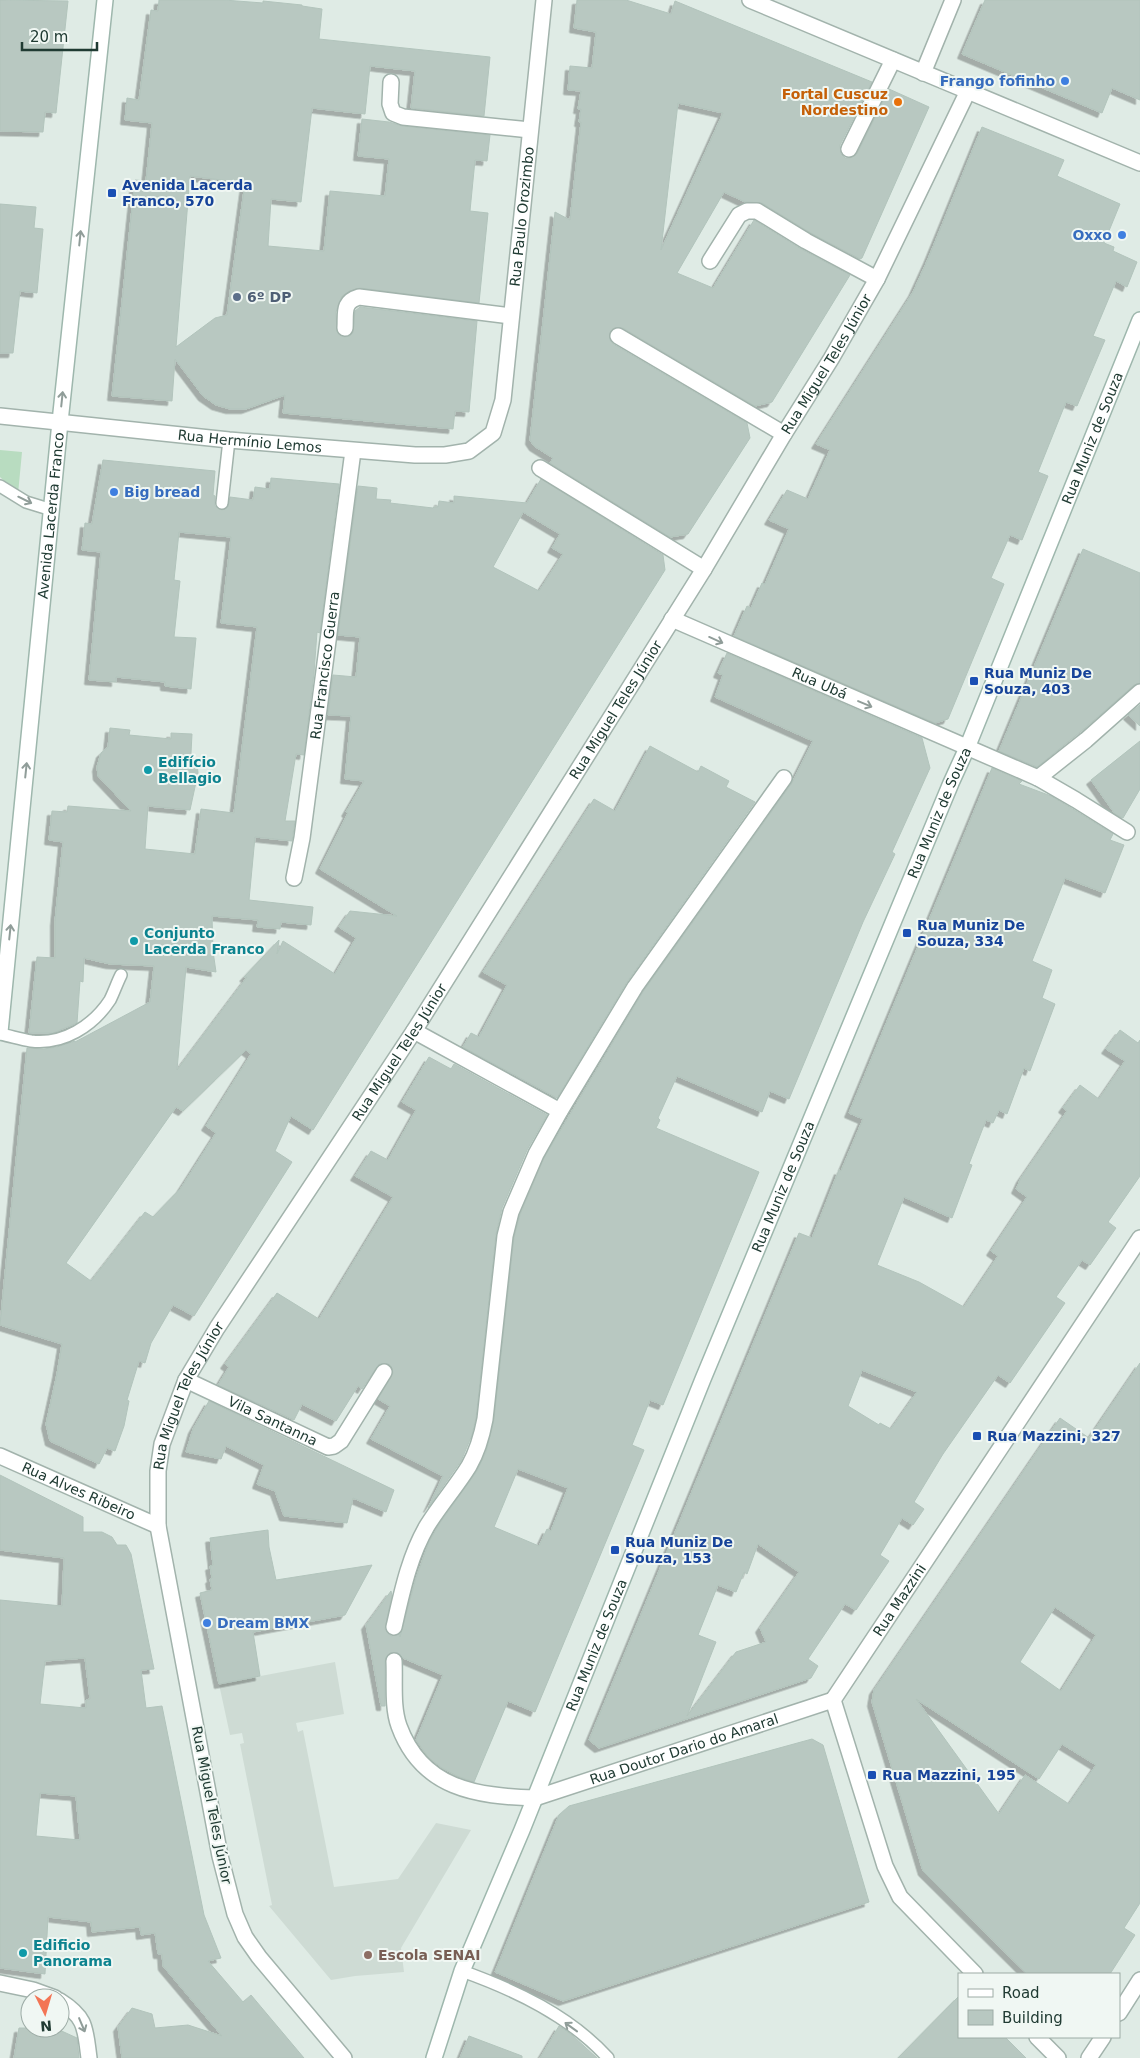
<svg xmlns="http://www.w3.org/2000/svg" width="1140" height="2058" viewBox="0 0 1140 2058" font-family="'DejaVu Sans',sans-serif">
	<defs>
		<filter id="shadow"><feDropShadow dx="-4.5" dy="4.5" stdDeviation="0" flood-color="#0004"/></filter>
	</defs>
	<rect width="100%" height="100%" fill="#dfebe5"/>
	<path fill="#cedbd4" d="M335 1662 344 1714 296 1723 298 1732 303 1730 334 1887 398 1879 436 1823 471 1830 401 1948 404 1972 355 1976 331 1980 269 1906 272 1905 240 1744 244 1743 242 1733 230 1735 219 1684Z"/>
	<path fill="#b8dcc0" d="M0 450 22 452 18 494 0 477Z"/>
	<g fill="#b8c8c1" stroke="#b2c4bc" fill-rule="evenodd" filter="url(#shadow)">
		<path d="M0 0 68 1 56 113 45 112 43 132 0 131Z"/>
		<path d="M159 0H224L263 3V1L302 5V6L322 9 319 39 490 57 484 116 411 108 415 71 370 66 365 114 312 108 301 202 271 199 268 246 324 251 330 191 385 196 389 159 358 156 362 119 389 122 402 126 490 135 487 161 475 160 470 211 488 213 479 303 360 288 350 291 342 296 336 312 337 332 344 337 350 336 353 333 355 311 360 307 477 321 469 412 455 411 453 429 283 413 285 395 246 409H230L216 405 203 396 175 359 172 401 112 396 135 180 146 181 152 123 125 120 127 98 139 100 151 10 158 11ZM190 176 245 183 227 315 215 318 176 347Z"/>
		<path d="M577 0H626L671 14 675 1 872 82 840 145 841 154 845 158H850L857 154 889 89 929 107 862 258 860 259 811 233 762 203 745 202 724 192 677 273 713 288 754 220 801 249 850 275 772 402 755 406 623 328H614L610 332V340L613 344 747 423 750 438 688 534 670 537 550 463 553 458 534 446 530 440 555 212 570 220 581 122H579L581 109H578L581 91 568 90 570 66 592 68 596 32 574 28ZM678 103 723 113 661 250Z"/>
		<path d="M985 0H1140V100L1112 88 1102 113 962 54Z"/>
		<path d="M982 127 1064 160 1057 176 1120 204 1104 243 1114 247 1113 251 1137 262 1127 287 1116 281 1093 336 1105 340 1077 406 1066 402 1038 472 1048 476 1022 540 1010 535 991 578 1004 584 948 719 935 723 734 636 747 606 751 608 762 583 765 584 789 529 769 520 787 490 808 499 830 450 816 444 913 292 928 259Z"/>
		<path d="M0 204 36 207 34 228 43 229 37 293 20 291 13 353H0Z"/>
		<path d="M103 460 215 471 213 495 215 496V506L222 510 228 507 230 497 253 500 255 487 270 489 271 478 339 484 320 633 317 632 314 673 304 755 296 754 285 821H295L292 841 255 837 249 900 313 907 311 925 281 922 280 929 257 927 258 920 212 916 213 951 216 972 186 967 177 1070 247 977H244L279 940 277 954 283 941 335 974 356 938 339 927 350 911 397 916 320 869 348 813 346 812 364 781 345 779 351 716 328 715 333 675 356 677 360 637 338 635 358 486 377 488 376 499 391 500 390 503 433 508 434 507H438L439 501 454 503V496L527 503 541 479 663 555 665 570 313 1130 291 1116 275 1151 292 1162 194 1316 173 1305 151 1343 145 1363 139 1361 127 1400 129 1401 124 1426 115 1451 107 1448 99 1464 50 1441 46 1424 57 1374 62 1344 0 1325 27 1048 44 1049 57 1047 75 1041V1042L150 1002 154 966 110 964 84 958 83 982 80 981 77 1023 53 1033H29L37 957 55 958V921L63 842 49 840 52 811 67 812 68 806 131 811 98 776 97 767 101 753 108 747 110 728 130 730 129 735 171 739V733L192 734 191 753 197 763 198 773 190 810 148 806 145 849 195 854 201 809 234 813 257 627 221 623 231 537 179 532 174 580 180 581 174 637 196 638 191 689 165 686V682L116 677V682L89 680 101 552 82 550 85 523 92 524ZM523 512 560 534 552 548 563 554 539 591 493 567ZM246 1050 251 1054 206 1126 216 1133 181 1188 153 1217 145 1212 91 1281 66 1263 176 1107 183 1111Z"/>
		<path d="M1083 549 1140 573V683L1134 685 1085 728 1037 767 999 751Z"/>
		<path d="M727 653 922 738 930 768 892 852 895 854 863 922 789 1099 770 1091 762 1112 677 1076 658 1118 660 1120 656 1128 759 1172 663 1405 650 1400 632 1445 644 1450 535 1712 508 1701 474 1782 457 1776 442 1768 428 1757 416 1740 443 1675 403 1658 398 1653H390L385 1661V1706H381L366 1625 391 1591 392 1596 385 1629 391 1636 400 1634V1637L416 1578 429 1542 440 1523 477 1471 486 1452 494 1420 514 1238 520 1215 544 1158 643 992 792 783 813 741 715 697 723 675 718 673ZM518 1469 568 1488 551 1531 547 1529 539 1546 494 1527Z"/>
		<path d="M1140 705V726L1128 715Z"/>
		<path d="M1140 741V789L1123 818 1115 814 1091 780Z"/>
		<path d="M650 746 698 772 701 766 729 781 726 787 755 802 627 982 557 1098 463 1047 471 1033 479 1037 507 985 483 972 594 799 615 811Z"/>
		<path d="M992 768 1022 781 1019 784 1051 796 1071 808 1113 834 1110 840 1124 845 1105 893 1065 878 1032 961 1052 970 1042 998 1055 1004 1030 1071 1024 1068 1007 1114 999 1110 993 1123 986 1120 969 1164 972 1165 952 1218 904 1197 877 1265 919 1282 964 1307 998 1256 991 1251 1027 1197 1016 1189 1021 1178 1067 1111 1063 1108 1080 1085 1099 1099 1125 1061 1106 1049 1120 1030 1138 1043 1140 1040V1176L1108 1222 1116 1228 1090 1265 1082 1260 1056 1297 1065 1303 1010 1383 998 1375 943 1454 914 1502 924 1509 913 1525 902 1518 880 1555 889 1561 856 1610 845 1604 808 1659 818 1666 811 1678 599 1748 589 1740 799 1233 812 1238 839 1170 841 1171 863 1119 849 1113ZM862 1370 917 1392 891 1429 880 1423 879 1425 848 1406ZM758 1544 799 1572 760 1628 766 1642 736 1652 687 1716 716 1642 698 1635 718 1585 736 1592 744 1572 747 1574Z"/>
		<path d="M429 1057 451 1069 454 1064 547 1115 527 1150 502 1208 496 1234 476 1418 472 1435 461 1461 428 1508 443 1476 371 1439 390 1406 378 1399 393 1373 392 1368 389 1364H379L362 1389 358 1386 336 1421 302 1404 294 1420 218 1385 229 1367 225 1364 277 1293 319 1319 393 1197 355 1176 371 1151 388 1160 416 1110 402 1102Z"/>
		<path d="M1140 1363V1903L1124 1928 1135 1935 1110 1974H1027L923 1871 872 1702 874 1690 1060 1418 1089 1438ZM1055 1607 1096 1635 1061 1691 1020 1662ZM916 1699 1039 1779 1062 1744 1096 1765 1069 1804 1025 1775 999 1814Z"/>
		<path d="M209 1401 394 1490 386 1512 353 1498 347 1523 284 1516 275 1491 257 1484 264 1465 226 1446 221 1459 186 1452 193 1429Z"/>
		<path d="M0 1475 83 1517V1532H102L112 1537 117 1545H126L131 1554 154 1669 141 1670 146 1708 162 1706 204 1915 221 1958 208 1961 243 2002 251 1995 304 2058H122L118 2027 132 2008 152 2014 155 2028 188 2025 222 2036 163 1966 162 1954H158L155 1933 141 1935 140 1927 92 1932 91 1922 48 1917 45 1974 0 1968V1600L62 1606 64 1558 0 1550ZM85 1658 90 1699 86 1700V1708L40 1704 45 1661ZM40 1793 76 1796 80 1840 36 1836Z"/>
		<path d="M268 1530 269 1547 276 1580 372 1565 345 1615 253 1632 260 1676 219 1684 200 1593 212 1590 210 1579 212 1578 210 1566 213 1565 210 1538Z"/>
		<path d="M812 1739 823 1745 869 1902 563 2001 495 1972 559 1815 569 1806Z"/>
		<path d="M959 1996V2037H1005L1026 2058H898Z"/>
		<path d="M559 2026 572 2035 597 2058H540Z"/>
		<path d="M19 2028H55L77 2038 79 2058H14Z"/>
		<path d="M469 2036 522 2056V2058H460Z"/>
	</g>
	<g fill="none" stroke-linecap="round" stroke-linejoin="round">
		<g stroke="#a2b3ac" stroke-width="14">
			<g id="lane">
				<path d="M0 486 26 502 52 510"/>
				<path d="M222 503 229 440"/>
				<path d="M0 1034C10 1036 20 1039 31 1041 63 1045 93 1026 110 1000 114 992 117 983 121 975"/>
				<path d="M462 1971C515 1990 570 2016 608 2058"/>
			</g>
		</g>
		<g stroke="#a2b3ac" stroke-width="18">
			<g id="street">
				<path d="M750 0 1140 163"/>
				<path d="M923 73 953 0"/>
				<path d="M391 82 390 104 393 113 403 117 530 130"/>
				<path d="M849 149 893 60"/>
				<path d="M710 261 739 215 747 211H757L806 241 877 279"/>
				<path d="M345 328C346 313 342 302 359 297L511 316"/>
				<path d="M618 336 784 434"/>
				<path id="s1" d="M0 416 229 440 415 455H445L469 451 493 433 503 400 544 0"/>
				<path d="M540 468 704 569"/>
				<path id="s2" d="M672 619 1038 778 1076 800 1127 832"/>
				<path d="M1038 778 1086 740 1140 692"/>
				<path id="s3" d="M294 878 302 838 353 451"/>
				<path d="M414 1031 560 1111"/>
				<path id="s4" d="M186 1380 328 1447 334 1446 341 1441 384 1372"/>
				<path id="s5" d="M0 1456 158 1526"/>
				<path d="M394 1627C402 1592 409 1557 427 1526 440 1505 456 1487 469 1466 477 1452 482 1435 485 1419L505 1236 511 1212 536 1154 560 1111 635 987 784 778"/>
				<path id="s6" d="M394 1661C395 1682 392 1707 399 1726 422 1789 476 1796 535 1798L833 1700"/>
				<path id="s7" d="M833 1700 1140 1238"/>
				<path d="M833 1700 885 1866 900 1897 975 1974"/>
				<path d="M0 1983 33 1990 55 1998"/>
				<path d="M60 2001C87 2018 85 2029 89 2058"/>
				<path d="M1119 2013 1140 1980"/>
				<path d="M1037 2037 1058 2058"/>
				<path id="s8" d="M344 2058 259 1957 245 1937 235 1914 220 1856 158 1526V1471L162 1444 186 1380 217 1328 414 1031 704 569 784 434 831 359 877 279 968 91"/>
				<path d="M1089 2058 1103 2037"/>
			</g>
		</g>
		<g stroke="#9eb7ad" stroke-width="18">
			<g id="secondary">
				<path id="s9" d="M0 1032 60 422 105 0"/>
				<path id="s10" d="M434 2058 462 1971 522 1830 703 1379 951 783 967 748 1140 320"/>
			</g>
		</g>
		<use href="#lane" stroke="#fff" stroke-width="11"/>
		<use href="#street" stroke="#fff" stroke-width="15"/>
		<use href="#secondary" stroke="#fff" stroke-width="15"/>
	</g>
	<defs><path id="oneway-shaft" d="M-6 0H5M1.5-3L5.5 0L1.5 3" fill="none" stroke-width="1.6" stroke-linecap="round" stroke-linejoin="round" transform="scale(1.25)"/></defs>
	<g stroke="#909d99">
		<use href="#oneway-shaft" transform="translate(80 238) rotate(-84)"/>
		<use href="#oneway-shaft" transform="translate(62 399) rotate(-84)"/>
		<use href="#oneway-shaft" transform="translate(25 500) rotate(26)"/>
		<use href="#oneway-shaft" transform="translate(716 640) rotate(24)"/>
		<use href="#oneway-shaft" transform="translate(865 704) rotate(23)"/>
		<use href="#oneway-shaft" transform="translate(26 770) rotate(-84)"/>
		<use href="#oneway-shaft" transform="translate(10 932) rotate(-84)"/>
		<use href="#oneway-shaft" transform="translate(82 2025) rotate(67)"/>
		<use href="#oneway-shaft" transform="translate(571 2027) rotate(-144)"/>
	</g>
	<g fill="#3f7fe0" stroke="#f0f7f3" stroke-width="2">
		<circle cx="1065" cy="81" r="5"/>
		<circle cx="1122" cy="235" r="5"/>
		<circle cx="114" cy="492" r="5"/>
		<circle cx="207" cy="1623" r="5"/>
	</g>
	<circle fill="#e8710a" stroke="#f0f7f3" stroke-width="2" cx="898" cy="102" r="5"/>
	<g fill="#1a4fb4" stroke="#f0f7f3" stroke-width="2">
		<rect x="107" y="188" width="10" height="10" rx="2.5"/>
		<rect x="969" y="676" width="10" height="10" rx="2.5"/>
		<rect x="902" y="928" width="10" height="10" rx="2.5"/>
		<rect x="972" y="1431" width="10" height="10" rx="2.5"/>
		<rect x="610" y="1545" width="10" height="10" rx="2.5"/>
		<rect x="867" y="1770" width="10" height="10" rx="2.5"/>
	</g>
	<circle fill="#5c6f8a" stroke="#f0f7f3" stroke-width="2" cx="237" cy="297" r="5"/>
	<g fill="#0f9aa8" stroke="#f0f7f3" stroke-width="2">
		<circle cx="148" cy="770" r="5"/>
		<circle cx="134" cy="941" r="5"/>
		<circle cx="23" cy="1953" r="5"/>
	</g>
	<circle fill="#8d6e63" stroke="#f0f7f3" stroke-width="2" cx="368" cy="1955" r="5"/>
	<g text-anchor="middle" stroke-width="4" stroke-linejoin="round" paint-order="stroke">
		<g font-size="14" font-weight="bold" fill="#366cbe" stroke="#f0f7f3" text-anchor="end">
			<text x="1055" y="86">Frango fofinho</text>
			<text x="1112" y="240">Oxxo</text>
			<text x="124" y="497" text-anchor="start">Big bread</text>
			<text x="217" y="1628" text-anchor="start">Dream BMX</text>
		</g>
		<g font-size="14" font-weight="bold" fill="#c56008" stroke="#f0f7f3" text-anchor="end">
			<text x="888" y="99">Fortal Cuscuz<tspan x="888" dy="16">Nordestino</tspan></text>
		</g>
		<g font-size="14" font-weight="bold" fill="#164399" stroke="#f0f7f3" text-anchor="start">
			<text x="122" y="190">Avenida Lacerda<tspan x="122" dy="16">Franco, 570</tspan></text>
			<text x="984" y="678">Rua Muniz De<tspan x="984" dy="16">Souza, 403</tspan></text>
			<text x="917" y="930">Rua Muniz De<tspan x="917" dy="16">Souza, 334</tspan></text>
			<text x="987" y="1441">Rua Mazzini, 327</text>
			<text x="625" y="1547">Rua Muniz De<tspan x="625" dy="16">Souza, 153</tspan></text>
			<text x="882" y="1780">Rua Mazzini, 195</text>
		</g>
		<g font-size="14" fill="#203b33" stroke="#f0f7f3">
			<text dy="5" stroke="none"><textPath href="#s1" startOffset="720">Rua Paulo Orozimbo</textPath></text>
			<text dy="5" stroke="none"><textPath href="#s8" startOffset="1929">Rua Miguel Teles Júnior</textPath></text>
			<text dy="5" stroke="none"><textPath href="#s10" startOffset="1749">Rua Muniz de Souza</textPath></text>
			<text dy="5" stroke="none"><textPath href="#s1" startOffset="251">Rua Hermínio Lemos</textPath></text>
			<text dy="5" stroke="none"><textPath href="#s9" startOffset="519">Avenida Lacerda Franco</textPath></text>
			<text dy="5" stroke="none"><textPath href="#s3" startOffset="215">Rua Francisco Guerra</textPath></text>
			<text dy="5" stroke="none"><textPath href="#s2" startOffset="161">Rua Ubá</textPath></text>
			<text dy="5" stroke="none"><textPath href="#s8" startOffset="1524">Rua Miguel Teles Júnior</textPath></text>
			<text dy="5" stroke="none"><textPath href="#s10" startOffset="1344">Rua Muniz de Souza</textPath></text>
			<text dy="5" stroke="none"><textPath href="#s8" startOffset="1119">Rua Miguel Teles Júnior</textPath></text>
			<text dy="5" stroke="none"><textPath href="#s10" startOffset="939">Rua Muniz de Souza</textPath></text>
			<text dy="5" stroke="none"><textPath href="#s8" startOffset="714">Rua Miguel Teles Júnior</textPath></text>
			<text dy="5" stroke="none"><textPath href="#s4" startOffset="96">Vila Santanna</textPath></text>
			<text dy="5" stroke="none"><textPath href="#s5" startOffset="86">Rua Alves Ribeiro</textPath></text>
			<text dy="5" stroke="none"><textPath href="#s7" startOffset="120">Rua Mazzini</textPath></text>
			<text dy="5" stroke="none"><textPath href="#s10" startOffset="444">Rua Muniz de Souza</textPath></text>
			<text dy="5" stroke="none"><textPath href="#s6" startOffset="388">Rua Doutor Dario do Amaral</textPath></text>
			<text transform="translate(212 1805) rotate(79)" y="5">Rua Miguel Teles Júnior</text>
		</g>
		<g font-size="14" font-weight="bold" fill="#4e5e75" stroke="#f0f7f3" text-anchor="start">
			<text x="247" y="302">6º DP</text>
		</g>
		<g font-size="14" font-weight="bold" fill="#0d838f" stroke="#f0f7f3" text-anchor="start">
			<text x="158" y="767">Edifício<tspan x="158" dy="16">Bellagio</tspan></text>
			<text x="144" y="938">Conjunto<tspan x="144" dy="16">Lacerda Franco</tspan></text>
			<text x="33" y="1950">Edificio<tspan x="33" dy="16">Panorama</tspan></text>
		</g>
		<g font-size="14" font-weight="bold" fill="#785e54" stroke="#f0f7f3" text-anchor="start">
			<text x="378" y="1960">Escola SENAI</text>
		</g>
	</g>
	<rect x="958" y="1973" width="162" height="65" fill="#f0f7f3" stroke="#9daca6"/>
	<rect x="968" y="1989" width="25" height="8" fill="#ffffff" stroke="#9daca6"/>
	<text x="1002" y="1998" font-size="15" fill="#203b33">Road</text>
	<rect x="968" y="2010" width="25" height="15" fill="#b8c8c1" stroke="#9daca6"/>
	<text x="1002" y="2023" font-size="15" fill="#203b33">Building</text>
	<g transform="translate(45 2013) rotate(175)"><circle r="24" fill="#f0f7f3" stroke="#9daca6"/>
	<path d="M0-4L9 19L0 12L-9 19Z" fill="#f37555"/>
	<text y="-8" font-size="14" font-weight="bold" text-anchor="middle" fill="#203b33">N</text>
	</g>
	<path d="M22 42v8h75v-8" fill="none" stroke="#203b33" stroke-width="2.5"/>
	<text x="30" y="42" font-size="15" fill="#203b33" stroke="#f0f7f3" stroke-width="4" paint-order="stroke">20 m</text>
</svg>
